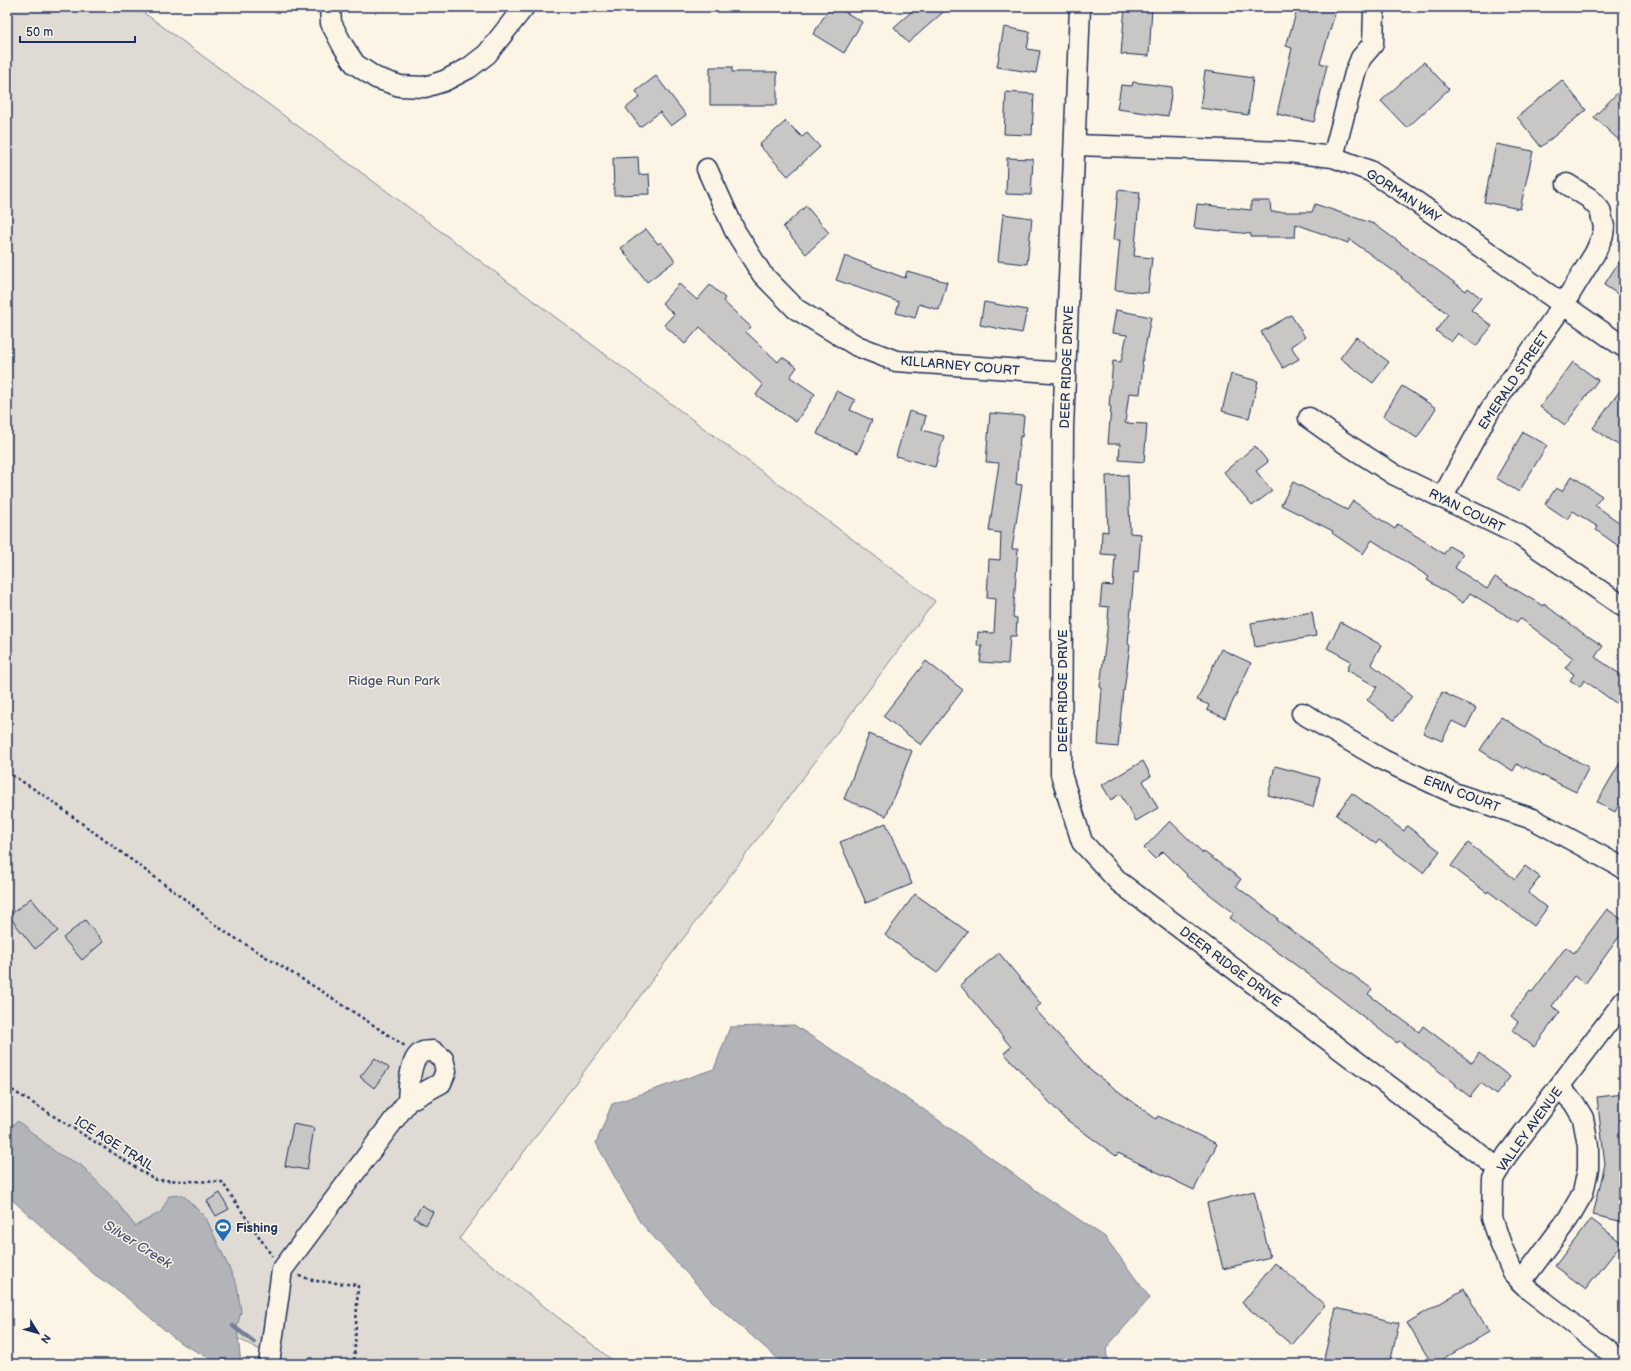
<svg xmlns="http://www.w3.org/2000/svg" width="1631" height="1371" viewBox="0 0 1631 1371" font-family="'Balsamiq Sans',sans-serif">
	<rect width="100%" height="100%" fill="#fcf5e5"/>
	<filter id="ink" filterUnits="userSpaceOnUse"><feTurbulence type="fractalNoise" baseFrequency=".025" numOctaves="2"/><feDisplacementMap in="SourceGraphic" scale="8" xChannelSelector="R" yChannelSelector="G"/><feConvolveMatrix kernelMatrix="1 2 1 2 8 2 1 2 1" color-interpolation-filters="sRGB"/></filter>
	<g filter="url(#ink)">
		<path fill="#dfdbd4" stroke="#7d8599" d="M7 7H136L396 198 935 601 459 1239 617 1364H288L219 1329 7 1147Z"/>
		<g fill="#b2b4b8" stroke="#767f94">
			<path d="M794 1025 923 1109 1037 1191 1105 1237 1150 1298 1106 1348 1108 1364H784L712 1301 640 1222 596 1143 612 1104 714 1069 730 1027Z"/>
			<path d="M18 1121 58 1154 81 1165 115 1200 135 1226 161 1212 169 1196 183 1195 206 1218 237 1285 241 1312 237 1327 241 1364H220L179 1342 119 1291 95 1275 7 1195V1129Z"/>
		</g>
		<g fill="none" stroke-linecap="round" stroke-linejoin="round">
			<g stroke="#767f94" stroke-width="4.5">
				<path d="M233 1326 254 1342"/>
				<path d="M311 1359 312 1364"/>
			</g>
		</g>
		<g fill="#c8c7c6" stroke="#1b2f5e">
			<path d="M830 7H837L862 22 844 53 813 34Z"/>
			<path d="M917 7H949L908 43 894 27Z"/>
			<path d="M1125 7H1152L1149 56 1121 54Z"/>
			<path d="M1298 7H1337L1320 63 1327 65 1314 122 1277 114 1292 48 1286 46Z"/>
			<path d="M1004 27 1030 32 1027 49 1040 51 1036 73 997 67Z"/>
			<path d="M1424 62 1449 89 1407 128 1381 101Z"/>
			<path d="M710 67H732V72H777V105H710Z"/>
			<path d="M1205 71 1253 78 1248 115 1200 108Z"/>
			<path d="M656 76 686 115 671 126 660 112 640 127 626 108 640 97 636 91Z"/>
			<path d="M1562 80 1586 110 1541 147 1517 117Z"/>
			<path d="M1133 82 1172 87 1168 116 1117 109 1121 85 1132 86Z"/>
			<path d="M1624 86V145L1594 117Z"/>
			<path d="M1006 92 1034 94 1032 135 1004 134Z"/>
			<path d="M786 121 802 137 807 133 820 147 788 176 759 145Z"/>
			<path d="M1496 144 1533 151 1520 209 1484 202Z"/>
			<path d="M638 157 639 175 649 174 650 194 614 195 613 158Z"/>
			<path d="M1007 158 1033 159 1031 195 1006 194Z"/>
			<path d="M1118 190 1140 192 1134 256 1152 258 1148 293 1115 290 1120 240H1113Z"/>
			<path d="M1251 201H1270L1271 212H1312L1315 204 1374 224 1466 291 1468 288 1481 298 1471 310 1492 326 1476 346 1458 333 1451 342 1436 331 1448 314 1401 278 1402 277 1349 239 1348 243 1296 224 1295 237H1251V234L1194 228 1197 204 1251 210Z"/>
			<path d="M806 206 829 233 806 254 783 227Z"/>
			<path d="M1003 214 1032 218 1027 264 998 261Z"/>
			<path d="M646 229 658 244 661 242 675 261 647 282 621 248Z"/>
			<path d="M1624 254V298L1604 285Z"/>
			<path d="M845 256 905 278 907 271 947 282 939 310 919 304 915 318 896 313 899 302 836 280Z"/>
			<path d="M679 284 697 300 710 285 725 298 723 301 751 327 746 332 778 362 782 357 797 367 790 377 815 394 796 422 756 395 763 385 700 327 685 344 664 325 674 314 662 303Z"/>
			<path d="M984 302 1027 310 1022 333 980 325Z"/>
			<path d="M1116 310 1151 317 1142 364 1143 365 1140 394 1129 393 1125 423 1147 424 1144 462 1119 460 1120 444H1108L1111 407 1109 406 1113 361 1121 362 1127 335 1112 333Z"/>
			<path d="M1291 315 1305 337 1291 346 1299 359 1283 368 1261 332Z"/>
			<path d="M1356 337 1389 362 1373 383 1340 358Z"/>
			<path d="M1573 362 1598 380 1565 425 1540 407Z"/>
			<path d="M1231 374 1258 381 1249 418 1222 411Z"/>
			<path d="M1624 385V449L1593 428Z"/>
			<path d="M1402 386 1436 408 1417 438 1383 416Z"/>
			<path d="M836 391 855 400 850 410 872 420 858 453 817 434Z"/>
			<path d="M909 411 926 416 922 430 944 436 935 467 896 456Z"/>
			<path d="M990 413 1024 416 1022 437 1020 436 1016 484 1022 485 1012 549H1018L1013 617 1017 618 1016 636H1010L1008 664 980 662 982 646H977L978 632 994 633 996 599 987 598 989 559 1000 560 1001 533 989 531 999 463 986 462Z"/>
			<path d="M1523 432 1547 445 1519 492 1496 478Z"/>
			<path d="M1255 446 1268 462 1256 471 1272 491 1252 506 1224 472Z"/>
			<path d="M1128 475 1130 533 1141 534 1138 573 1134 572 1128 644 1130 645 1124 691 1123 690 1118 747 1098 745 1102 688 1100 687 1107 630 1109 607 1100 606 1102 585 1113 586 1115 555 1101 554 1102 531 1108 532 1106 476Z"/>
			<path d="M1572 476 1602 496 1595 505 1624 526V550L1596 530 1598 527 1573 511 1567 519 1545 504 1556 488 1562 491Z"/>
			<path d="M1293 482 1347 510 1353 501 1395 529 1398 524 1444 554 1449 546 1463 554 1455 568 1487 589 1495 577 1543 606 1544 604 1588 637V636L1603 646 1595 657 1624 677V709L1584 680 1580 687 1570 680 1574 674 1565 668 1573 658 1520 618 1517 622 1470 593 1463 603 1427 580 1429 577 1372 540 1363 554 1332 533 1333 531 1281 505Z"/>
			<path d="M1312 612 1316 636 1255 647 1251 623Z"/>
			<path d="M1341 622 1381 645 1371 664 1412 696 1394 720 1367 700 1377 687 1347 670 1351 661 1327 648Z"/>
			<path d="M1221 649 1251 663 1225 718 1207 710 1209 705 1197 700Z"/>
			<path d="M926 661 963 690 921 745 883 716Z"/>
			<path d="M1442 692 1476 708 1466 728 1452 721 1442 741 1423 733Z"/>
			<path d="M1501 717 1541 742 1540 743 1589 767 1576 792 1525 767 1524 769 1517 764 1513 771 1480 750Z"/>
			<path d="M869 734 912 751 886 816 844 799Z"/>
			<path d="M1624 756V807L1619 804 1615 812 1597 802Z"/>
			<path d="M1143 761 1151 776 1143 781 1158 808 1136 821 1120 794 1111 800 1102 785Z"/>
			<path d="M1275 766 1320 778 1313 807 1268 795Z"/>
			<path d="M1352 793 1404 831 1407 826 1440 851 1423 873 1379 840 1376 844 1336 815Z"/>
			<path d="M1170 821 1203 853 1204 852 1241 879 1236 886 1278 918 1277 920 1372 989 1368 994 1419 1032 1423 1026 1472 1063 1479 1053 1510 1077 1496 1095 1481 1083 1470 1097 1455 1085 1456 1084 1399 1041 1397 1043 1311 976 1230 918 1234 913 1186 876 1187 875 1163 851 1155 859 1144 848Z"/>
			<path d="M886 823 912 884 866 903 840 842Z"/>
			<path d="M1468 843 1515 879 1525 866 1540 877 1528 893 1547 908 1534 926 1488 891 1487 893 1451 866Z"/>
			<path d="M915 894 968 932 937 973 885 935Z"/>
			<path d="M31 898 58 931 35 949 9 916Z"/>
			<path d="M1607 909 1624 921V930L1585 984 1574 976 1552 1006 1560 1012 1534 1047 1512 1030 1518 1022 1511 1016 1530 991 1532 992 1566 947 1574 953Z"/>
			<path d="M85 920 103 942 82 960 63 938Z"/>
			<path d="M999 953 1041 1004 1035 1009 1091 1071 1156 1119 1158 1116 1217 1144 1194 1190 1118 1153 1116 1156 1063 1117 1004 1053 1011 1047 960 985Z"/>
			<path d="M375 1058 389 1068 374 1088 360 1077Z"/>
			<path d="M1624 1094V1222L1593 1215 1605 1164 1597 1097Z"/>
			<path d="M293 1124 314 1128 307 1170 285 1166Z"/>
			<path d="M1254 1191 1270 1257 1223 1269 1207 1203Z"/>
			<path d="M220 1193 229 1209 216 1216 207 1201Z"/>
			<path d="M422 1205 433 1212 426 1225 414 1218Z"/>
			<path d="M1591 1219 1622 1243 1586 1289 1555 1266Z"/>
			<path d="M1275 1263 1325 1305 1292 1345 1242 1303Z"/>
			<path d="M1464 1289 1489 1332 1435 1364H1432L1407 1323Z"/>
			<path d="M1336 1308 1399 1323 1390 1364H1351L1324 1358Z"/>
		</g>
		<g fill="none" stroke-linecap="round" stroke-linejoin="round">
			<g stroke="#1b2f5e" stroke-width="23">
				<g id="minor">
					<path d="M330 7 331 23 343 46 355 64 376 78 400 86 425 87 444 81 469 68 487 54 524 7"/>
					<path d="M1080 7 1063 428 1061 774 1082 842 1119 882 1499 1169"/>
					<path d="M1075 145 1288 152 1333 157 1370 171 1402 192 1624 347"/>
					<path d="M1333 157 1355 73 1361 58 1373 44 1374 12 1376 7"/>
					<path d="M707 169 735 231 762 274 796 309 857 346 896 361 1065 373"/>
					<path d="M1309 418 1340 440 1395 475 1519 535 1624 607"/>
					<path d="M1442 498 1490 410 1563 305 1595 253 1603 235 1604 227 1600 210 1589 198 1567 184"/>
					<path d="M1302 713 1383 760 1456 794 1533 819 1616 864 1624 869"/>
					<path d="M1624 1001 1507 1155 1493 1179 1492 1218 1501 1245 1513 1273 1529 1290 1624 1363"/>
					<path d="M1521 1282 1568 1219 1583 1193 1588 1169V1146L1583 1118 1574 1103 1559 1087"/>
					<path d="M269 1364 282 1270 408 1101 441 1083 446 1071 443 1059 433 1051C430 1051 426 1051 423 1052 409 1058 409 1088 408 1101"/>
				</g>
			</g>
			<g stroke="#1b2f5e" stroke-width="2.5" stroke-dasharray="3 3" stroke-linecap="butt">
				<path d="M7 772 42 794 194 906 210 921 227 933 323 992 405 1046"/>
				<path d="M7 1087 156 1180 222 1182 272 1256"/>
				<path d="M299 1276 316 1281 358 1285 354 1364"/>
			</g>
			<use href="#minor" stroke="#fcf5e5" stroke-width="20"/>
		</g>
	</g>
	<defs>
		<g id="stadium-pin" transform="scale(0.9)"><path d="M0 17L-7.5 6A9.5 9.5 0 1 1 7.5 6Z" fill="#1f6fb2" stroke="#fcf5e5"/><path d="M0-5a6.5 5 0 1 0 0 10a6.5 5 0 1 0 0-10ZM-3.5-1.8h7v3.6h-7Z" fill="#fff"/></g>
	</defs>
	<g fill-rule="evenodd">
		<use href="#stadium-pin" x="223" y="1227"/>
	</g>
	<g text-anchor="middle" stroke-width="3" stroke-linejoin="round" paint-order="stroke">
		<g font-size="13" fill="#1b2f5e" stroke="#fcf5e5">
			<text transform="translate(1404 195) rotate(33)" y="5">GORMAN WAY</text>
			<text transform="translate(960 365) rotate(5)" y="5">KILLARNEY COURT</text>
			<text transform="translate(1066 367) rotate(-88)" y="5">DEER RIDGE DRIVE</text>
			<text transform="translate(1513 380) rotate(-56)" y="5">EMERALD STREET</text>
			<text transform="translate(1467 510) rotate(26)" y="5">RYAN COURT</text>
			<text transform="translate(1062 691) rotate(-90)" y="5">DEER RIDGE DRIVE</text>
			<text transform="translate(1462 793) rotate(21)" y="5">ERIN COURT</text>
			<text transform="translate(1231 966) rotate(37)" y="5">DEER RIDGE DRIVE</text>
			<text transform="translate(1529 1129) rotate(-54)" y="5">VALLEY AVENUE</text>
			<text transform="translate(115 1143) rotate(32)" y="5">ICE AGE TRAIL</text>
		</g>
		<g font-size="13" fill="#425176" stroke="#fcf5e5">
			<text x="394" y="685">Ridge Run Park</text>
		</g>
		<g font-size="13" font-weight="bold" fill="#1b2f5e" stroke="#fcf5e5" text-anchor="start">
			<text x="236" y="1232">Fishing</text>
		</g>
		<g font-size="14" font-style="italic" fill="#485779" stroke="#fcf5e5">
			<text transform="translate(138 1244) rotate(32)" y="5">Silver Creek</text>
		</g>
	</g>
	<rect width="1631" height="1371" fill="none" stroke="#fcf5e5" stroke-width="24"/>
	<rect x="12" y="12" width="1607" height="1347" fill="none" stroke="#1b2f5e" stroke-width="1.5" filter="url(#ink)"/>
	<g transform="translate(38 1333) rotate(127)" stroke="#fcf5e5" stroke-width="3" paint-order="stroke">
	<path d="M0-3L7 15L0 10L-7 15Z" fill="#1b2f5e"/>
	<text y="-6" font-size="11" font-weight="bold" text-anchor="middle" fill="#1b2f5e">N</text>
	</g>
	<path d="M20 36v6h115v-6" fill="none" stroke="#1b2f5e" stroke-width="2"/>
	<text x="26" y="36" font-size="12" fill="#1b2f5e" stroke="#fcf5e5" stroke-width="3" paint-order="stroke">50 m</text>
</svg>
